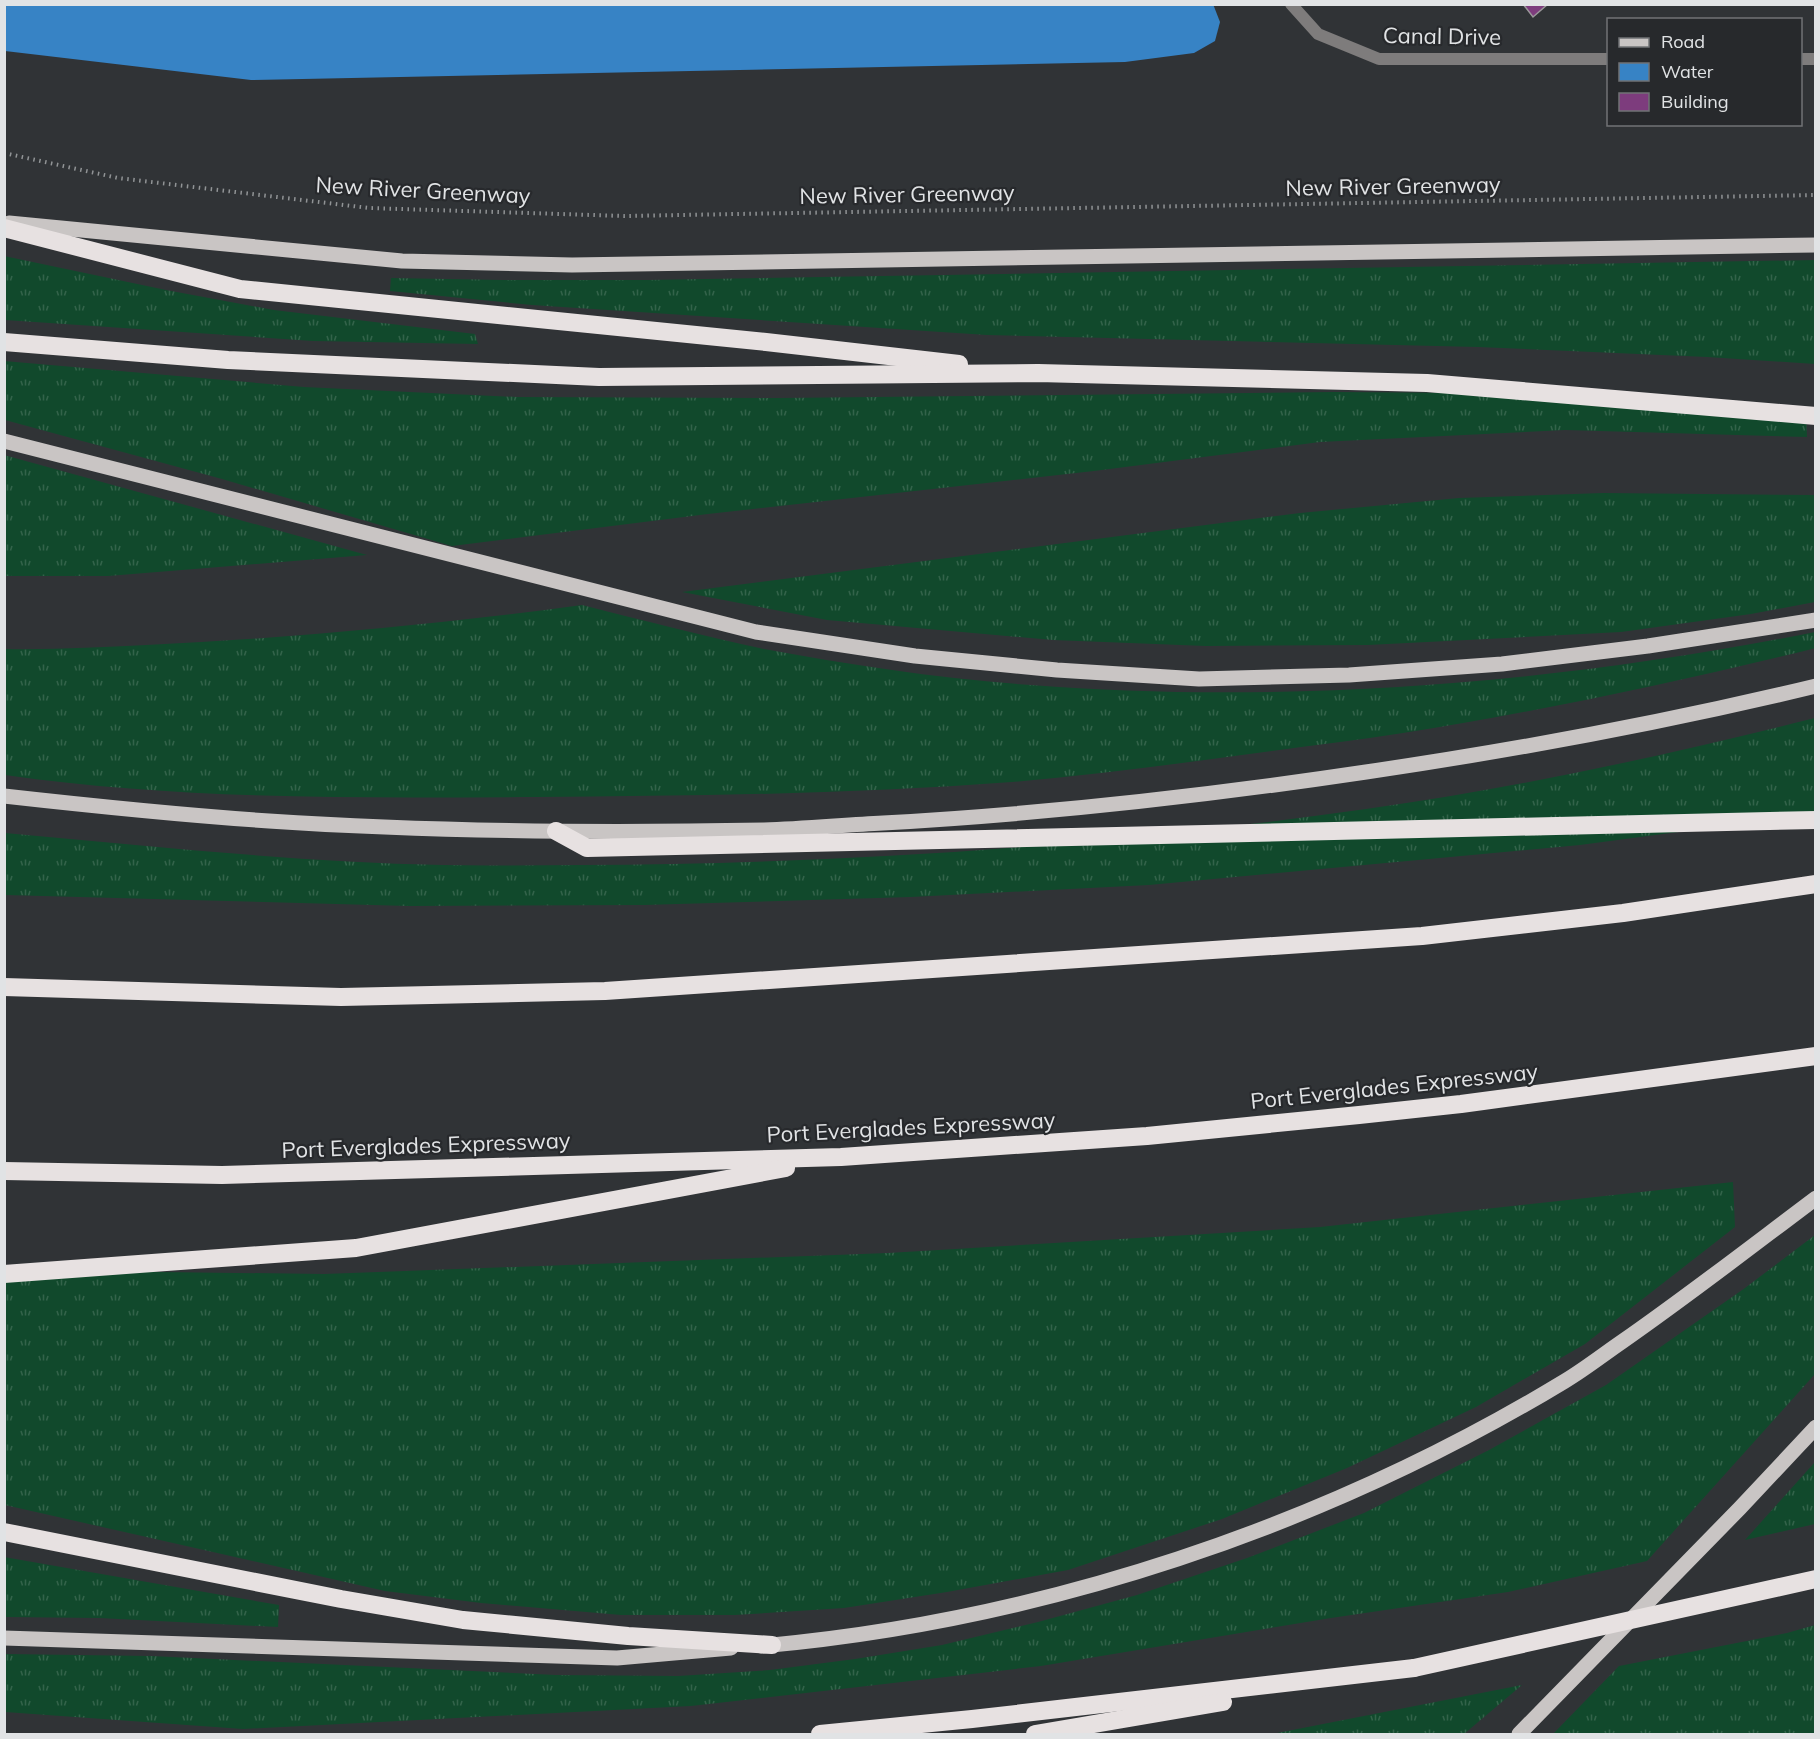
<svg xmlns="http://www.w3.org/2000/svg" width="1820" height="1739" viewBox="0 0 1820 1739" font-family="Mulish,sans-serif">
	<defs>
		<pattern id="grass-tufts" width="24" height="20" patternUnits="userSpaceOnUse" patternTransform="scale(1.5)"><rect width="24" height="20" fill="#11492c"/><path d="M3 7l-1-3M5 7V3M7 7l1-3M15 17l-1-3M17 17v-4M19 17l1-3" fill="none" stroke="#33634a"/></pattern>
	</defs>
	<rect width="100%" height="100%" fill="#303336"/>
	<g fill="url(#grass-tufts)">
		<path d="M4 256 166 290 274 310 475 334 478 344 313 341 5 320Z"/>
		<path d="M1815 260V364L1707 357 1478 347 987 335 532 305 390 291 391 278 503 280H648Z"/>
		<path d="M4 361 304 387 518 397 779 398 1334 392 1467 393 1806 412 1807 437 1565 430 1320 442 1094 471 708 514 452 546 222 479 5 420Z"/>
		<path d="M4 455 367 555 108 576H5Z"/>
		<path d="M1603 493 1815 495V602L1751 614 1621 632 1368 645 1206 646 1053 640 827 620 682 592 1300 513 1459 498Z"/>
		<path d="M582 605C642 620 703 636 764 649 850 665 944 679 1031 685 1290 705 1561 683 1815 632L1816 648C1679 682 1541 711 1403 733 1354 741 1306 746 1257 753 1176 764 1094 775 1012 782 853 794 694 796 535 797 358 798 180 800 5 775V649C52 650 99 647 146 645 292 638 437 625 582 605Z"/>
		<path d="M1815 718V814L1580 845 1149 885 911 897 644 905 409 906 5 895V833C150 846 297 862 443 865 489 866 535 865 581 865 843 864 1106 846 1366 809 1518 788 1667 755 1815 718Z"/>
		<path d="M1733 1182 1735 1227 1585 1344 1476 1407 1347 1468 1222 1519 1068 1570 947 1592 844 1608 735 1615H621L481 1603 385 1591 5 1505V1270L324 1274 888 1253 1320 1227Z"/>
		<path d="M1815 1235V1374L1647 1561 1508 1592 1331 1618 1041 1666 691 1706 243 1729 5 1712V1654L151 1656 556 1675 678 1676 770 1670 855 1659 942 1645 1038 1622 1137 1595 1247 1558 1364 1513 1489 1450 1606 1385 1745 1288Z"/>
		<path d="M1815 1462V1524L1745 1540Z"/>
		<path d="M4 1557 279 1605 278 1627 99 1618 5 1617Z"/>
		<path d="M1815 1625V1734H1553L1619 1666 1787 1633Z"/>
		<path d="M1522 1685 1464 1734H1272Z"/>
	</g>
	<path fill="#3783c5" d="M5 4H1213L1220 22 1215 41 1194 53 1125 62 251 80 5 51Z"/>
	<path fill="#7d3c7d" stroke="#9b989b" stroke-width="1.5" d="M1523 4H1548L1533 17Z"/>
	<g fill="none" stroke-linecap="round" stroke-linejoin="round">
		<path stroke="#919496" stroke-width="4" stroke-dasharray="1.5 4.5" stroke-linecap="butt" d="M4 153 118 178 369 208 624 216 1816 195"/>
		<g stroke="#7e7c7c" stroke-width="12">
			<path d="M1291 4 1318 34 1379 59H1608"/>
			<path d="M1800 59H1816"/>
		</g>
		<g stroke="#c9c5c4" stroke-width="15">
			<path d="M9 223 402 261 572 265 1816 245"/>
			<path d="M4 441 756 632 915 656 1057 670 1199 679 1349 675 1502 664 1648 646 1816 620"/>
			<path d="M4 796C93 806 181 815 269 821 433 832 599 833 764 830 803 829 843 825 883 823 1045 814 1205 796 1366 772 1516 750 1667 722 1816 686"/>
			<path d="M4 1638 617 1658 731 1648"/>
			<path d="M761 1646C1042 1621 1324 1527 1565 1381 1585 1369 1604 1354 1623 1341 1689 1295 1752 1246 1816 1198"/>
			<path d="M1519 1734 1740 1508 1816 1427"/>
		</g>
		<g stroke="#e7e1e1" stroke-width="18">
			<path d="M4 228 240 289 766 342 959 364"/>
			<path d="M4 342 228 360 599 377 1038 373 1427 383 1816 416"/>
			<path d="M556 831 587 848 1816 820"/>
			<path d="M4 987 341 997 605 991 1422 936 1623 913 1816 884"/>
			<path d="M4 1171 222 1175 841 1157 1147 1136 1359 1115 1461 1104 1816 1056"/>
			<path d="M4 1274 356 1248 786 1168"/>
			<path d="M4 1532 341 1599 463 1620 628 1636 772 1645"/>
			<path d="M820 1734 972 1719 1414 1668"/>
			<path d="M1035 1734 1223 1702"/>
		</g>
		<path stroke="#e7e1e1" stroke-width="18" d="M1414 1668 1816 1579"/>
	</g>
	<g text-anchor="middle" stroke-width="4.5" stroke-linejoin="round" paint-order="stroke">
		<g font-size="22" fill="#e1e3e5" stroke="#27292c">
			<text transform="translate(1442 36) rotate(1)" y="8">Canal Drive</text>
			<text transform="translate(1393 186) rotate(-1)" y="8">New River Greenway</text>
			<text transform="translate(423 190) rotate(3)" y="8">New River Greenway</text>
			<text transform="translate(907 194) rotate(-1)" y="8">New River Greenway</text>
			<text transform="translate(1394 1086) rotate(-6)" y="8">Port Everglades Expressway</text>
			<text transform="translate(911 1127) rotate(-3)" y="8">Port Everglades Expressway</text>
			<text transform="translate(426 1145) rotate(-2)" y="8">Port Everglades Expressway</text>
		</g>
	</g>
	<rect width="1820" height="1739" fill="none" stroke="#e1e3e5" stroke-width="12"/>
	<rect x="1607" y="18" width="195" height="108" fill="#27292c" stroke="#717376" stroke-width="1.5"/>
	<rect x="1619" y="38" width="30" height="9" fill="#c9c5c4" stroke="#717376" stroke-width="1.5"/>
	<text x="1661" y="48" font-size="18" fill="#e1e3e5">Road</text>
	<rect x="1619" y="63" width="30" height="18" fill="#3783c5" stroke="#717376" stroke-width="1.5"/>
	<text x="1661" y="78" font-size="18" fill="#e1e3e5">Water</text>
	<rect x="1619" y="93" width="30" height="18" fill="#7d3c7d" stroke="#717376" stroke-width="1.5"/>
	<text x="1661" y="108" font-size="18" fill="#e1e3e5">Building</text>
</svg>
